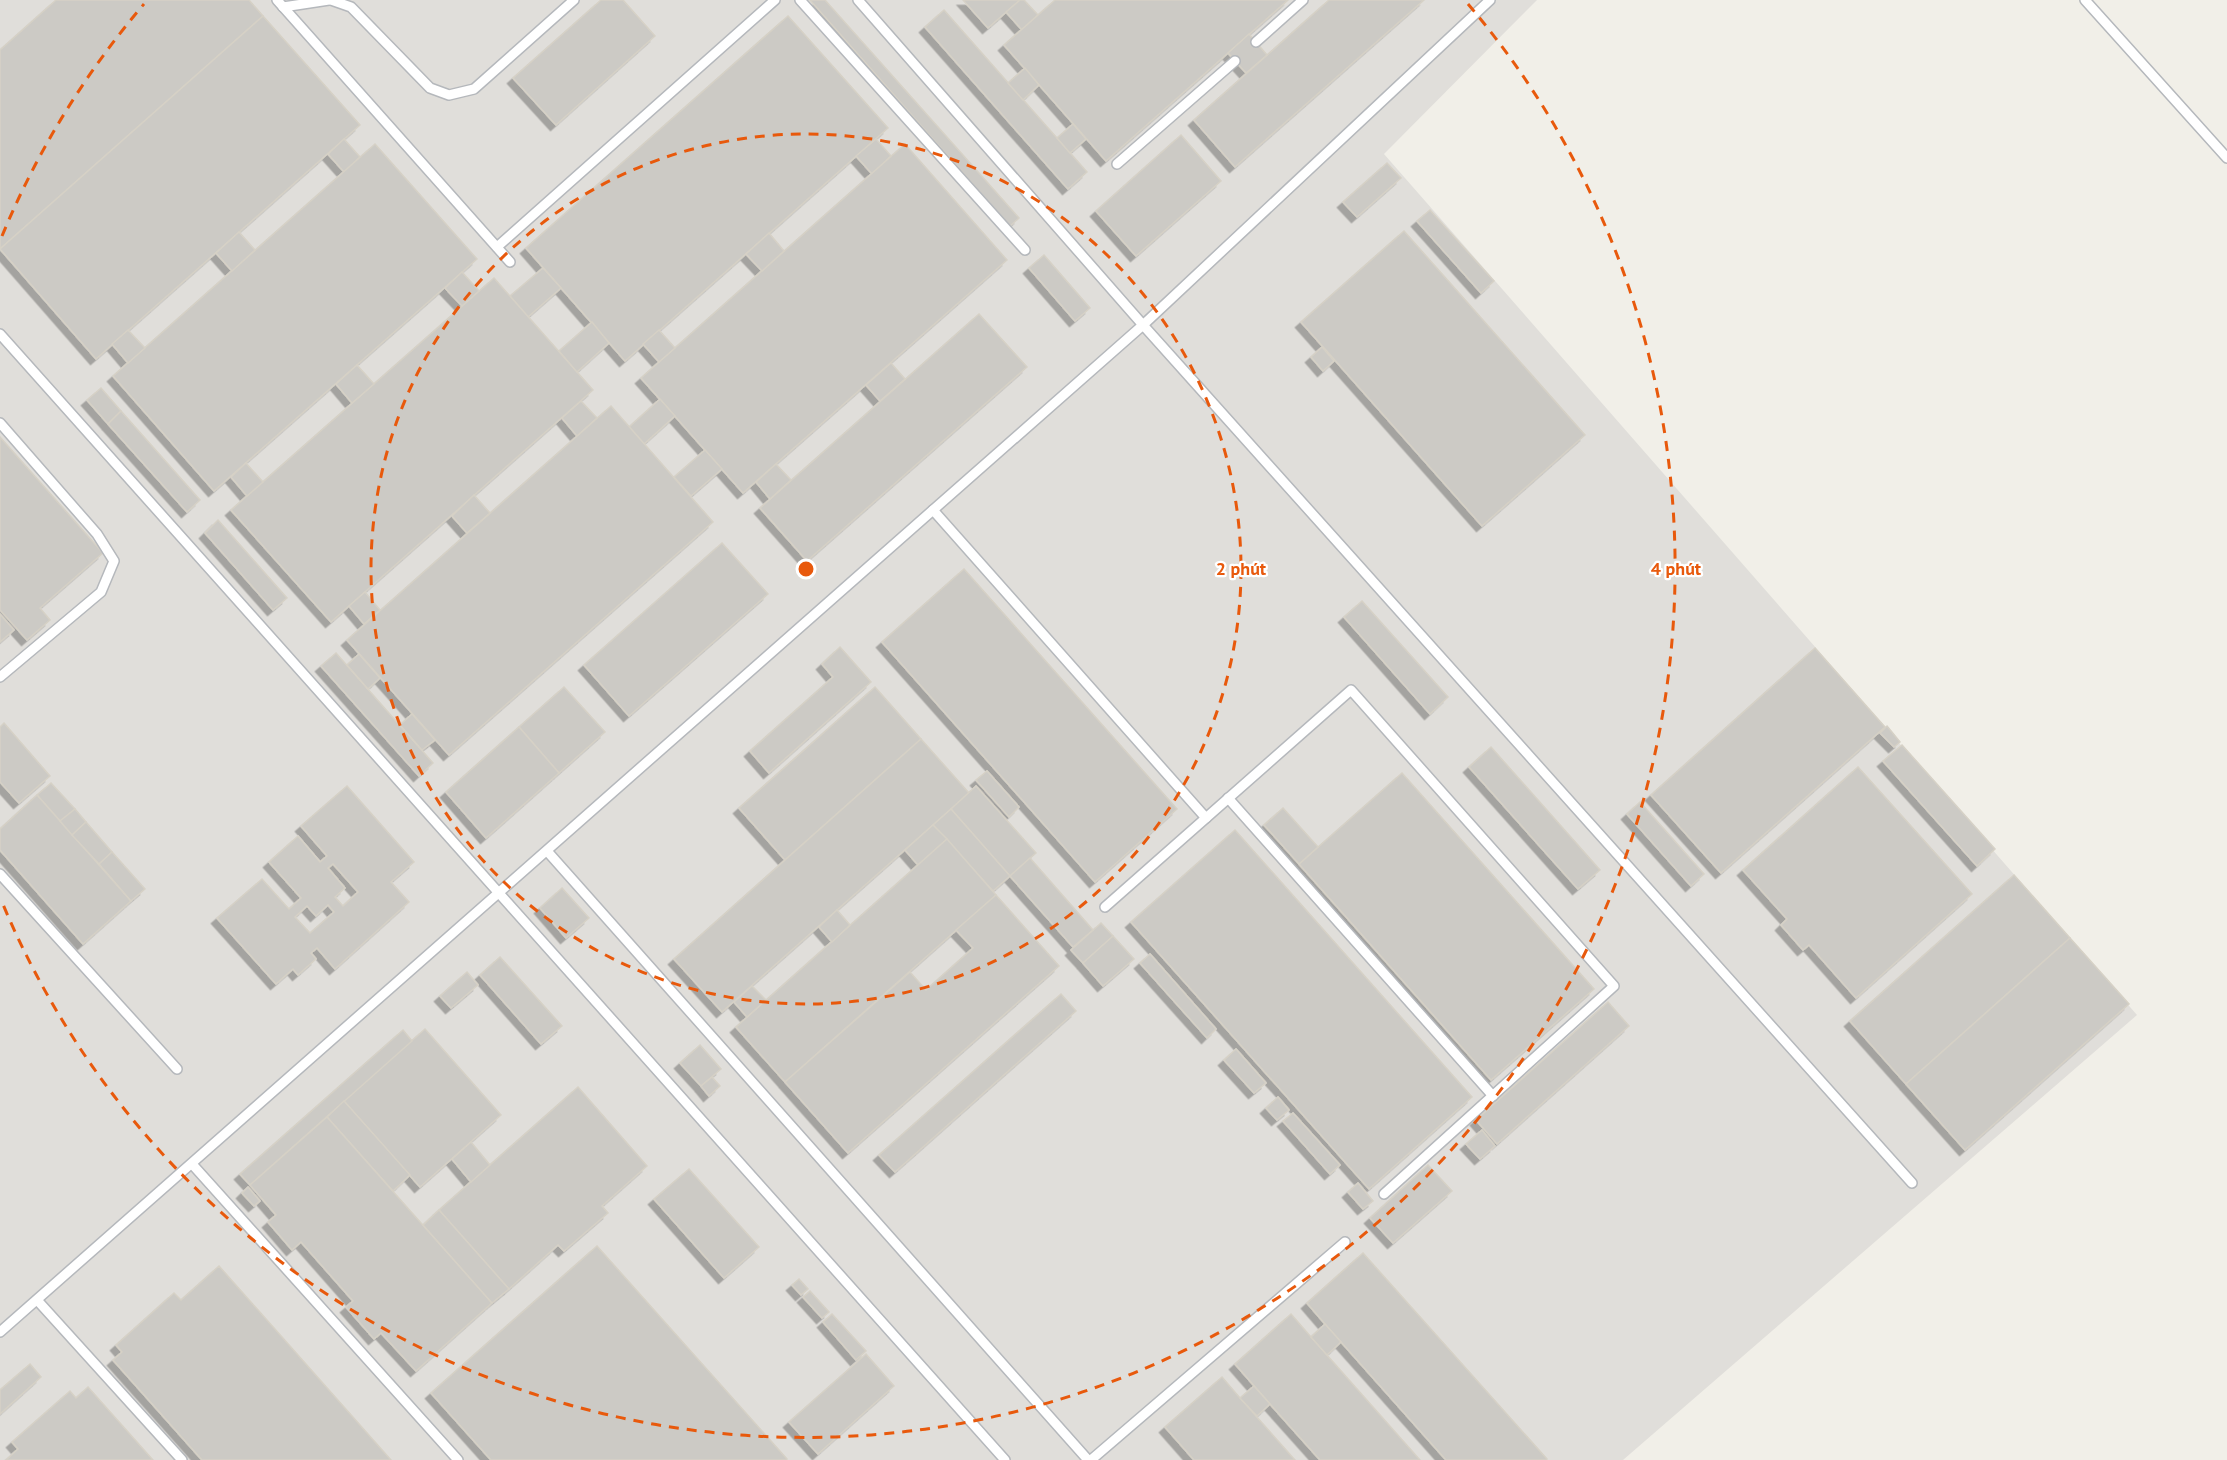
<svg xmlns="http://www.w3.org/2000/svg" width="2227" height="1460" viewBox="0 0 2227 1460" font-family="'PT Sans',sans-serif">
	<defs>
		<filter id="shadow"><feDropShadow dx="-5.5" dy="5.5" stdDeviation="0" flood-color="#0004"/></filter>
	</defs>
	<rect width="100%" height="100%" fill="#f1efe8"/>
	<path fill="#e0deda" d="M0 0H1537L1384 154 2137 1015 1623 1460H0Z"/>
	<g fill="#cccac5" stroke="#d6d1c6" stroke-width="1.5" fill-rule="evenodd" filter="url(#shadow)">
		<path d="M56 0H249L263 16 0 249V50Z"/>
		<path d="M601 0H623L655 36 556 125 513 78Z"/>
		<path d="M810 0H825L1019 218 1010 226Z"/>
		<path d="M963 0H1020L988 28Z"/>
		<path d="M1020 0H1024L1038 15 1022 30 1006 12Z"/>
		<path d="M1055 0H1288L1106 161 1004 45Z"/>
		<path d="M1329 0H1424L1235 167 1194 120Z"/>
		<path d="M944 10 1087 172 1068 189 925 27Z"/>
		<path d="M263 16 360 125 96 359 0 249Z"/>
		<path d="M788 16 888 128 625 361 526 248Z"/>
		<path d="M1249 34 1267 55 1246 73 1228 53Z"/>
		<path d="M1025 68 1039 85 1023 100 1008 83Z"/>
		<path d="M1073 124 1086 139 1070 153 1057 138Z"/>
		<path d="M1181 135 1221 181 1136 256 1096 211Z"/>
		<path d="M344 139 360 157 344 172 328 154Z"/>
		<path d="M876 139 891 156 872 174 856 156Z"/>
		<path d="M375 144 477 259 214 491 113 376Z"/>
		<path d="M905 144 1007 260 743 493 641 378Z"/>
		<path d="M1387 163 1401 178 1357 217 1343 202Z"/>
		<path d="M1430 210 1494 281 1481 293 1417 221Z"/>
		<path d="M1404 231 1585 435 1482 526 1301 322Z"/>
		<path d="M239 232 255 250 232 271 216 253Z"/>
		<path d="M769 233 784 251 762 271 746 254Z"/>
		<path d="M1044 255 1090 308 1075 321 1029 268Z"/>
		<path d="M543 268 561 288 528 317 510 296Z"/>
		<path d="M462 272 479 291 462 306 445 288Z"/>
		<path d="M494 278 593 390 331 622 231 510Z"/>
		<path d="M979 314 1027 367 807 561 760 508Z"/>
		<path d="M592 322 609 343 577 372 559 351Z"/>
		<path d="M128 330 145 348 128 363 112 344Z"/>
		<path d="M659 330 675 348 659 362 643 344Z"/>
		<path d="M1322 347 1334 361 1323 371 1311 357Z"/>
		<path d="M891 363 905 379 880 401 866 385Z"/>
		<path d="M357 365 374 384 352 403 336 384Z"/>
		<path d="M101 388 121 411 108 424 87 400Z"/>
		<path d="M660 399 675 416 644 444 629 427Z"/>
		<path d="M581 401 597 418 577 436 562 418Z"/>
		<path d="M611 406 713 522 449 755 347 640Z"/>
		<path d="M121 411 200 500 187 512 108 424Z"/>
		<path d="M0 437 103 553 40 608 50 620 27 640 0 610Z"/>
		<path d="M705 450 722 469 691 496 674 477Z"/>
		<path d="M246 463 263 482 247 496 231 477Z"/>
		<path d="M776 464 791 480 770 499 756 482Z"/>
		<path d="M474 495 490 513 467 533 452 516Z"/>
		<path d="M218 520 287 598 273 610 205 533Z"/>
		<path d="M722 543 768 594 629 716 584 665Z"/>
		<path d="M964 569 1177 809 1095 882 882 642Z"/>
		<path d="M365 592 380 610 364 624 349 606Z"/>
		<path d="M1362 601 1448 697 1430 714 1344 617Z"/>
		<path d="M0 614 14 630 0 642Z"/>
		<path d="M840 647 871 682 769 773 750 751 833 677 822 664Z"/>
		<path d="M1815 648 1885 727 1721 873 1651 795Z"/>
		<path d="M336 653 433 763 419 776 321 666Z"/>
		<path d="M359 654 380 678 368 689 347 665Z"/>
		<path d="M564 687 605 732 559 773 519 727Z"/>
		<path d="M875 687 921 739 785 860 739 808Z"/>
		<path d="M412 714 435 740 422 750 400 725Z"/>
		<path d="M4 723 50 776 19 803 0 782V727Z"/>
		<path d="M1887 726 1900 742 1894 747 1880 733Z"/>
		<path d="M519 727 559 773 486 838 446 792Z"/>
		<path d="M921 739 969 793 722 1012 674 959Z"/>
		<path d="M1902 745 1995 849 1977 866 1883 761Z"/>
		<path d="M1491 747 1600 870 1578 889 1469 767Z"/>
		<path d="M1858 767 1972 894 1856 998 1809 945 1803 950 1781 925 1787 919 1743 870Z"/>
		<path d="M987 771 1019 807 1009 817 976 780Z"/>
		<path d="M1402 773 1594 989 1491 1080 1299 864Z"/>
		<path d="M51 783 75 809 60 821 37 795Z"/>
		<path d="M347 786 414 862 391 882 409 902 335 969 317 948 311 953 316 959 298 975 293 969 276 984 217 918 262 879 289 909 301 898 269 862 298 836 320 862 327 856 301 826ZM333 864 358 892 343 906 335 897 345 888 328 868ZM328 905 334 912 310 933 295 917 307 906 316 916Z"/>
		<path d="M976 786 1036 853 1010 876 951 809Z"/>
		<path d="M37 795 131 901 83 944 0 850V829Z"/>
		<path d="M1640 802 1704 874 1691 886 1627 814Z"/>
		<path d="M1283 808 1318 847 1299 864 1264 825Z"/>
		<path d="M75 809 86 822 72 835 60 821Z"/>
		<path d="M951 809 1010 876 993 891 933 825Z"/>
		<path d="M86 822 112 852 99 864 72 835Z"/>
		<path d="M933 825 947 839 918 865 905 850Z"/>
		<path d="M1235 830 1472 1097 1369 1189 1131 922Z"/>
		<path d="M947 839 996 895 785 1082 736 1027Z"/>
		<path d="M112 852 145 889 131 901 99 864Z"/>
		<path d="M1030 858 1093 930 1073 947 1010 876Z"/>
		<path d="M2014 875 2070 938 1906 1084 1850 1021Z"/>
		<path d="M562 888 589 918 566 938 540 908Z"/>
		<path d="M996 895 1059 966 848 1153 785 1082 910 972 926 990 973 948 956 930Z"/>
		<path d="M837 910 850 925 832 942 819 927Z"/>
		<path d="M1101 923 1113 936 1083 963 1071 950Z"/>
		<path d="M1113 936 1134 959 1103 986 1083 963Z"/>
		<path d="M2070 938 2129 1004 1965 1150 1906 1084Z"/>
		<path d="M1150 954 1216 1029 1207 1038 1140 963Z"/>
		<path d="M500 957 562 1026 541 1044 480 975Z"/>
		<path d="M467 972 478 985 451 1008 440 996Z"/>
		<path d="M752 986 766 1000 747 1017 734 1002Z"/>
		<path d="M1061 994 1076 1011 895 1172 879 1155Z"/>
		<path d="M1608 1002 1629 1026 1497 1144 1476 1120Z"/>
		<path d="M425 1029 501 1115 420 1187 344 1101Z"/>
		<path d="M403 1030 412 1041 250 1185 240 1174Z"/>
		<path d="M700 1045 721 1069 701 1086 680 1063Z"/>
		<path d="M1236 1049 1266 1083 1254 1093 1224 1060Z"/>
		<path d="M712 1077 720 1086 709 1096 701 1086Z"/>
		<path d="M578 1087 647 1166 602 1206 608 1213 564 1251 558 1245 509 1289 439 1210Z"/>
		<path d="M1278 1097 1289 1110 1277 1120 1266 1108Z"/>
		<path d="M344 1101 410 1175 393 1191 327 1117Z"/>
		<path d="M1293 1113 1340 1165 1330 1174 1283 1121Z"/>
		<path d="M327 1117 492 1303 416 1371 381 1333 374 1339 346 1307 353 1301 301 1242 292 1250 268 1222 276 1215 250 1185Z"/>
		<path d="M1482 1130 1495 1146 1480 1159 1466 1144Z"/>
		<path d="M471 1142 490 1165 471 1182 452 1159Z"/>
		<path d="M1428 1165 1452 1191 1393 1243 1370 1218Z"/>
		<path d="M689 1169 759 1247 724 1278 654 1199Z"/>
		<path d="M1358 1183 1373 1201 1363 1209 1348 1192Z"/>
		<path d="M248 1187 260 1201 254 1206 242 1193Z"/>
		<path d="M439 1210 509 1289 492 1303 423 1225Z"/>
		<path d="M597 1246 787 1459 786 1460H491L431 1393Z"/>
		<path d="M1363 1253 1547 1459 1546 1460H1446L1325 1324 1307 1303Z"/>
		<path d="M219 1266 391 1460H202L113 1360 122 1352 116 1345 174 1293 181 1300Z"/>
		<path d="M799 1279 808 1289 801 1295 792 1285Z"/>
		<path d="M810 1291 829 1312 822 1318 803 1297Z"/>
		<path d="M832 1314 866 1351 856 1360 823 1322Z"/>
		<path d="M1291 1314 1311 1337 1420 1460H1320L1270 1404 1235 1364Z"/>
		<path d="M1325 1324 1341 1342 1327 1355 1311 1337Z"/>
		<path d="M866 1354 894 1386 818 1454 789 1422Z"/>
		<path d="M30 1364 41 1377 0 1414V1390Z"/>
		<path d="M1222 1377 1240 1398 1295 1460H1194L1165 1427Z"/>
		<path d="M1254 1386 1270 1404 1257 1416 1240 1398Z"/>
		<path d="M88 1387 153 1460H6L18 1449 12 1442 70 1391 76 1398Z"/>
	</g>
	<g fill="none" stroke-linecap="round" stroke-linejoin="round">
		<g stroke="#b5b8bc" stroke-width="12">
			<g id="service">
				<path d="M277 0 510 262"/>
				<path d="M331 0 351 7 430 88 449 95 474 89 574 0"/>
				<path d="M800 0 1025 250"/>
				<path d="M858 0 1143 325 1912 1183"/>
				<path d="M2085 0 2227 158"/>
				<path d="M283 7 329 0"/>
				<path d="M1256 42 1303 0"/>
				<path d="M1117 164 1235 61"/>
				<path d="M497 247 775 0"/>
				<path d="M0 334 1005 1460"/>
				<path d="M0 423 97 534 114 561 101 592 0 677"/>
				<path d="M933 510 1206 818"/>
				<path d="M1228 798 1493 1096"/>
				<path d="M547 851 1088 1460"/>
				<path d="M0 874 177 1069"/>
				<path d="M1105 907 1351 690 1614 986 1384 1194"/>
				<path d="M192 1164 458 1460"/>
				<path d="M37 1300 182 1460"/>
				<path d="M0 1332 1143 325 1490 0"/>
				<path d="M1091 1460 1345 1242"/>
			</g>
		</g>
		<use href="#service" stroke="#fff" stroke-width="9"/>
	</g>
	<g fill="none" stroke="#e8590c" stroke-width="3" stroke-dasharray="10 8">
		<circle cx="806" cy="569" r="435"/>
		<path d="M2 236A870 870 0 0 1 144 4M1468 4A870 870 0 1 1 2 902"/>
	</g>
	<circle cx="806" cy="569" r="9" fill="#e8590c" stroke="#fff" stroke-width="3"/>
	<g font-size="18" text-anchor="middle" font-weight="bold" fill="#e8590c" stroke="#fff" stroke-width="4.5" stroke-linejoin="round" paint-order="stroke">
		<text x="1241" y="575">2 phút</text>
		<text x="1676" y="575">4 phút</text>
	</g>
</svg>
